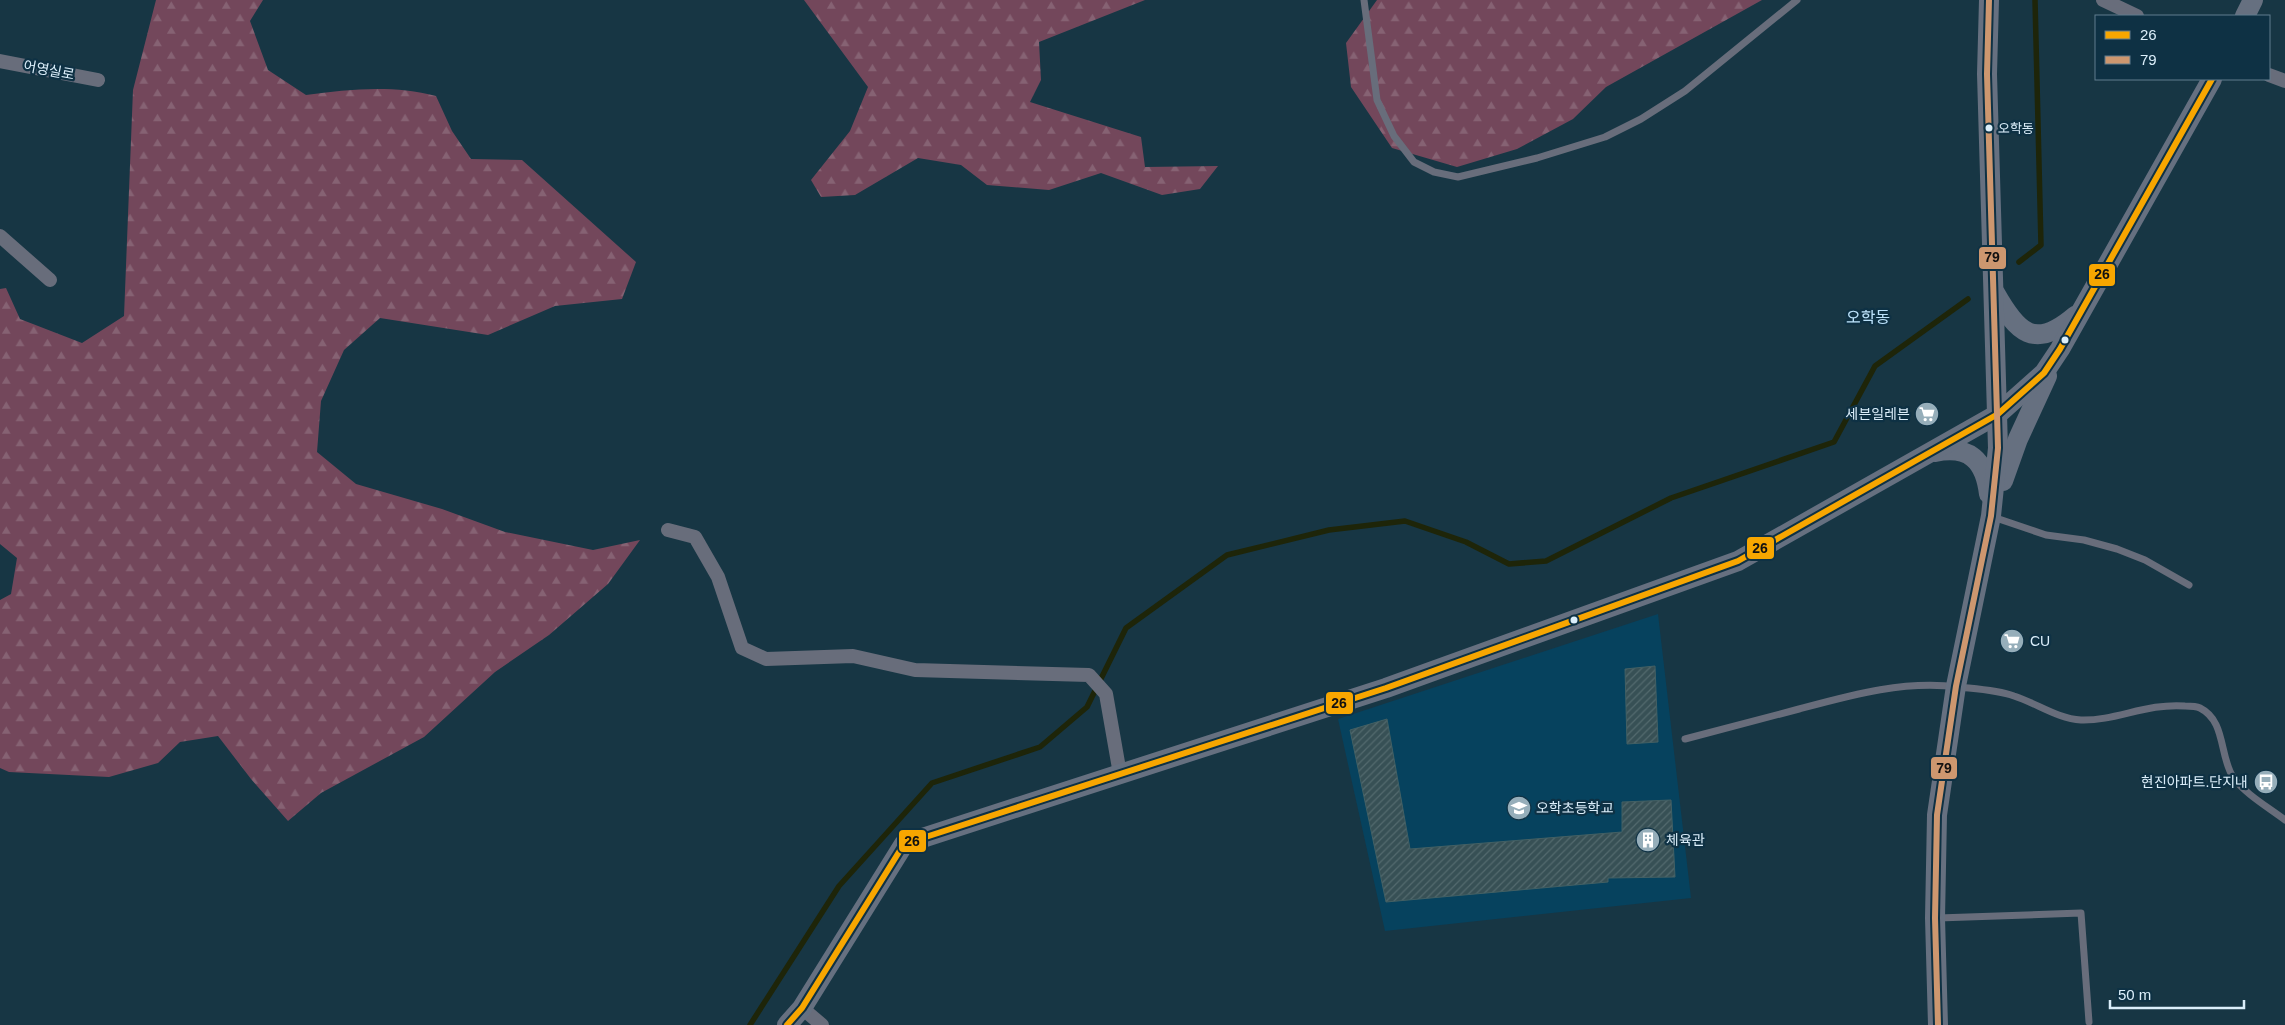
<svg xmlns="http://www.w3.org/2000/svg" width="2285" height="1025" viewBox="0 0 2285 1025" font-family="Helvetica,'Noto Sans KR',sans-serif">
	<defs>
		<pattern id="forest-firs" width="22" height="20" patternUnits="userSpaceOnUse" patternTransform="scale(1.25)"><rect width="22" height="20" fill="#73475b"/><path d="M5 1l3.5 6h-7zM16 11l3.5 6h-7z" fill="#866273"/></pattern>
		<pattern id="building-hatch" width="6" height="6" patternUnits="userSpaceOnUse" patternTransform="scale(1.25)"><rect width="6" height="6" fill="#375055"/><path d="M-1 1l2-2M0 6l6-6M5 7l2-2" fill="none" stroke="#536a6e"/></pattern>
	</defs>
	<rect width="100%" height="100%" fill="#173644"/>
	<path fill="#06425e" d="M1658 614 1691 898 1385 931 1338 719Z"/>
	<g fill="url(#forest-firs)">
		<path d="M156 0H263L250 21 268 70 306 95C350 89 393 85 436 96L452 131 471 159 522 160 636 262 622 299 555 306 488 335 380 318 344 350 321 401 317 452 356 484 442 509 505 532 593 550 640 540 608 584 549 635 495 672 424 737 321 793 288 821 251 779 218 736 180 742 158 763 109 777 9 772 0 768V600L11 594 17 558 0 544V289L6 288 20 319 82 343 124 316 133 90Z"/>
		<path d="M804 0H1145L1039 42 1041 80 1030 102 1141 137 1145 167 1218 166 1200 189 1162 195 1101 173 1049 190 987 185 961 165 918 158 855 195 821 197 811 180 850 131 868 87Z"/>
		<path d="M1377 0H1762L1606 87 1573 119 1517 149 1457 167 1392 148 1351 87 1346 43Z"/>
	</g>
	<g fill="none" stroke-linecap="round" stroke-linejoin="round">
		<g stroke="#1e2509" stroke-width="5.5">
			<path d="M2019 262 2041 245 2035 0"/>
			<path d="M750 1025 839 886 932 783 1040 747 1087 707 1126 628 1227 555 1329 530 1405 521 1466 542 1509 564 1546 561 1671 498 1834 442 1875 366 1968 299"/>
		</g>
	</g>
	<g fill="url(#building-hatch)" stroke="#436064">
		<path d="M1655 666 1658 742 1627 744 1625 669Z"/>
		<path d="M1387 719 1410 849 1622 832V802L1671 800 1675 877 1608 878V882L1386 902 1350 730Z"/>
	</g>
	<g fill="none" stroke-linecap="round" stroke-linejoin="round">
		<g stroke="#686d7b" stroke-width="7">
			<path d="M1364 0 1377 100 1394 136 1414 162 1434 172 1458 177 1537 158 1605 137 1641 119 1685 91 1797 0"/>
			<path d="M1993 517 2046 535 2084 540 2117 549 2145 560 2189 585"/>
			<path d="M1685 739C1723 729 1761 719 1799 709 1851 695 1904 680 1958 687 1976 689 1997 690 2014 696 2036 703 2058 719 2081 720 2116 721 2146 703 2185 706 2190 706 2196 706 2200 708 2226 721 2219 755 2233 777 2245 794 2268 807 2285 820"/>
			<path d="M1938 918 2081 913 2089 1022"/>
		</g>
		<g stroke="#686d7b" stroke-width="14">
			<path d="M2103 0 2137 16"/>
			<path d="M0 61 98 80"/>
			<path d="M2269 75 2285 81"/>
			<path d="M0 236 50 280"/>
			<path d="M668 530 695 537 718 577 742 648 766 659 853 656 915 670 1089 675 1106 694 1120 774"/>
			<path d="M802 1008 822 1025"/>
		</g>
		<g stroke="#667080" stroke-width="20">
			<path d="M2245 16 2253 0"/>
			<path d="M1995 293C2017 332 2034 351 2075 316"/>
			<path d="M1935 452C1969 445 1985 460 1989 494"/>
			<path d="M2003 481 2018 439 2047 376"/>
			<path d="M787 1025 802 1008 904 844 1386 688 1738 561 1998 414 2044 373 2060 349 2212 79"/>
			<path d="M1938 1025 1935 918 1937 815 1956 686 1991 516 1998 448 1987 74 1989 0"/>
		</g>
		<g stroke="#0e3144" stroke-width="10">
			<path id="bus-1" d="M787 1025 802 1008 904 844 1386 688 1738 561 1998 414 2044 373 2060 349 2212 79"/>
		</g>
		<g stroke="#0e3144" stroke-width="10">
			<path id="bus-2" d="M1938 1025 1935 918 1937 815 1956 686 1991 516 1998 448 1987 74 1989 0"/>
		</g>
		<use href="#bus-1" stroke="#f7a600" stroke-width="6"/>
		<use href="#bus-2" stroke="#cd976f" stroke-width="6"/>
	</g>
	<defs>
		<g id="supermarket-disc" transform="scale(1.25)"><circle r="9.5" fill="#96aeba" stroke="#0e3144"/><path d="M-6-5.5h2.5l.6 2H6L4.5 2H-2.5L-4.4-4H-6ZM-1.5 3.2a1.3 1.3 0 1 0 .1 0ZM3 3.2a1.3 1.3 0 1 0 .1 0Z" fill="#fff"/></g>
		<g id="bus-disc" transform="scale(1.25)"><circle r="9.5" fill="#96aeba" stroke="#0e3144"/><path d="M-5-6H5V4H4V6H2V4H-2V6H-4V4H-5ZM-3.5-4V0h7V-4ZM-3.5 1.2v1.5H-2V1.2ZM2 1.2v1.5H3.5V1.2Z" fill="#fff"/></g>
		<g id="school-disc" transform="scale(1.25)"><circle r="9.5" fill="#96aeba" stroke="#0e3144"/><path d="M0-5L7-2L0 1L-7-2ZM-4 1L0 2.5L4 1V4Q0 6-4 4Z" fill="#fff"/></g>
		<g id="building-disc" transform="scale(1.25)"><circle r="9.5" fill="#96aeba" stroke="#0e3144"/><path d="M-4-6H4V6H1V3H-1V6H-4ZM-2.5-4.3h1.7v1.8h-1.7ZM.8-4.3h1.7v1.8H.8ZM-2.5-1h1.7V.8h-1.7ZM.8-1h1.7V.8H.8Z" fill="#fff"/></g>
	</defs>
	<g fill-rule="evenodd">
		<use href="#supermarket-disc" x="1927" y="414"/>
		<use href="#supermarket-disc" x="2012" y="641"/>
		<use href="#bus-disc" x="2266" y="782"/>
		<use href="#school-disc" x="1519" y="808"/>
		<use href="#building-disc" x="1648" y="840"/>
	</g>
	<g fill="#dbeefa" stroke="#0e3144" stroke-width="2">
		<circle cx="1989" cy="128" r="4.5"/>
		<circle cx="2065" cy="340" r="4.5"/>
		<circle cx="1574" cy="620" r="4.5"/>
	</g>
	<g text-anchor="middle" stroke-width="4.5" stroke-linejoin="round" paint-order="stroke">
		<g font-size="13" fill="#dbeefa" stroke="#0e3144" text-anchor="start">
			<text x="1998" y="133">오학동</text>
		</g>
		<g font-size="14" fill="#dbeefa" stroke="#0e3144">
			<text transform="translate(49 70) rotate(11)" y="5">어영실로</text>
		</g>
		<g font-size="14" fill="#dbeefa" stroke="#0e3144" text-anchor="start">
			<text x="1910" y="419" text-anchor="end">세븐일레븐</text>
			<text x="2030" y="646">CU</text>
			<text x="2248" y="787" text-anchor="end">현진아파트.단지내</text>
			<text x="1536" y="813">오학초등학교</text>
			<text x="1666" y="845">체육관</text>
		</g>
		<g font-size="16" fill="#bce2fa" stroke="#0e3144">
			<text x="1868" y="323">오학동</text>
		</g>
	</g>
	<g stroke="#0e3144" stroke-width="2">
		<rect x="1978" y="246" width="29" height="24" rx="5" fill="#cd976f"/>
		<rect x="2088" y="263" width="28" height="24" rx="5" fill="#f7a600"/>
		<rect x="1746" y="536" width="29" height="24" rx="5" fill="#f7a600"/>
		<rect x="1325" y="691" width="29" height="24" rx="5" fill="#f7a600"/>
		<rect x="1930" y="756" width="28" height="24" rx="5" fill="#cd976f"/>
		<rect x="898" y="829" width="29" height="24" rx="5" fill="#f7a600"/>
	</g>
	<g font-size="14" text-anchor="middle" font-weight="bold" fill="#111">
		<text x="1992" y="262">79</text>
		<text x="2102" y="279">26</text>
		<text x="1760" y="553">26</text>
		<text x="1339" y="708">26</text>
		<text x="1944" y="773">79</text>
		<text x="912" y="846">26</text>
	</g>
	<rect x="2095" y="15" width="175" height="65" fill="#0e3144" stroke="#607d8d"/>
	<rect x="2105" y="31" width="25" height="8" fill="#f7a600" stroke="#607d8d"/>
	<text x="2140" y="40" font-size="15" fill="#dbeefa">26</text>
	<rect x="2105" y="56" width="25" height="8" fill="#cd976f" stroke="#607d8d"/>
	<text x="2140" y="65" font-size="15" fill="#dbeefa">79</text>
	<path d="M2110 1000v8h134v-8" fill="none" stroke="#dbeefa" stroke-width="2.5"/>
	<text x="2118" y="1000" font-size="15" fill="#dbeefa" stroke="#0e3144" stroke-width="4" paint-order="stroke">50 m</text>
</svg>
